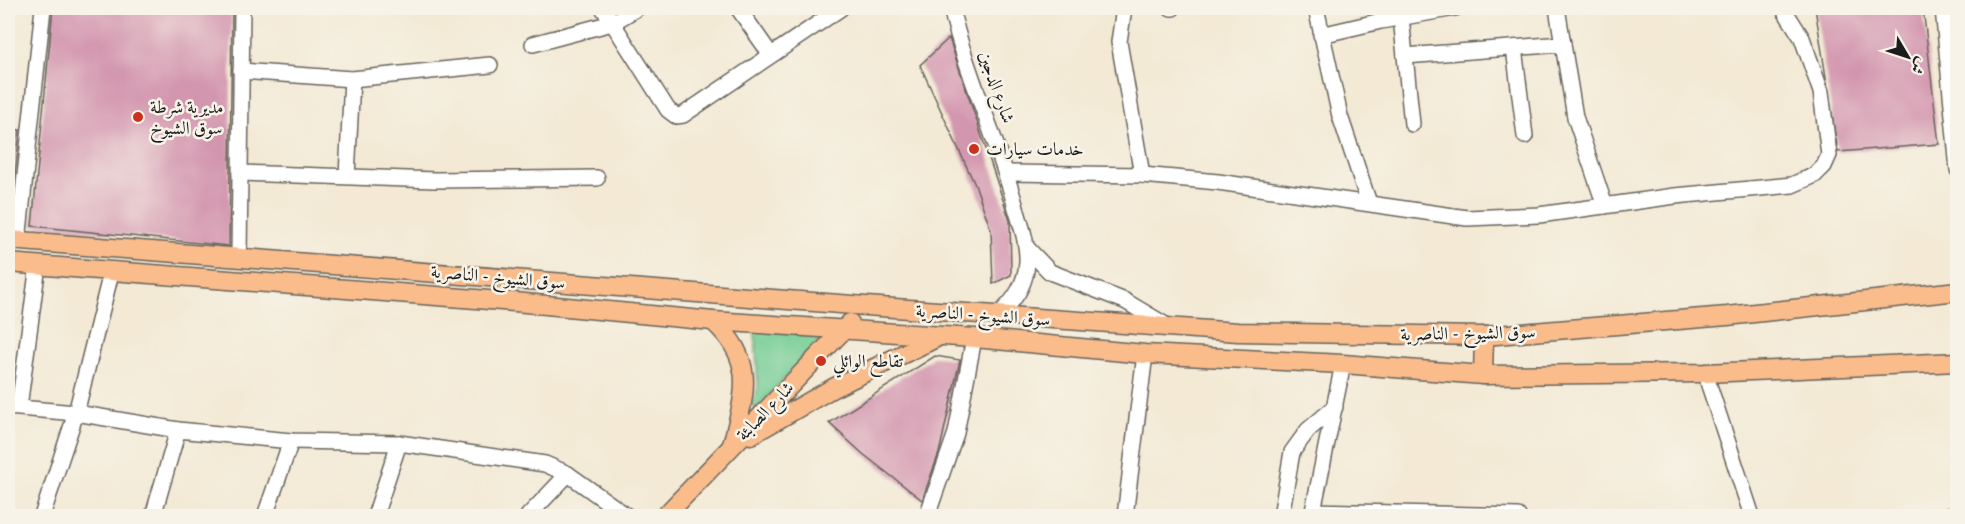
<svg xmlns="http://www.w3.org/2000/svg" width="1965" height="524" viewBox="0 0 1965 524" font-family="'IM FELL Great Primer',Amiri,serif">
	<rect width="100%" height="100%" fill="#f7f3e8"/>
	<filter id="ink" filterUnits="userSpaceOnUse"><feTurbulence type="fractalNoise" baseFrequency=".0167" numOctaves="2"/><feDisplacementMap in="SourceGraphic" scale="12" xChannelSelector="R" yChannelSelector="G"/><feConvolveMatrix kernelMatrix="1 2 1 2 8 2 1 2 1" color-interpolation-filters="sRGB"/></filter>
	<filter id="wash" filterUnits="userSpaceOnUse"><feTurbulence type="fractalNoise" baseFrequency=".008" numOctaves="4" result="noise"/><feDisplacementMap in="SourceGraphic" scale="24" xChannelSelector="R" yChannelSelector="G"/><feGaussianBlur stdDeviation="1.35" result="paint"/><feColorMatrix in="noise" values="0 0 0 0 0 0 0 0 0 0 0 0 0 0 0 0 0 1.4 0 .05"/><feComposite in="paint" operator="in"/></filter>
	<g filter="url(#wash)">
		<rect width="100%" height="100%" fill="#f3e9d4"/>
		<path fill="#74cd94" stroke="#487458" stroke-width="1.5" d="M755 329 819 335 821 339 756 409 751 405 758 389Z"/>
		<g id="blocks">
			<g fill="#d396af">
				<path d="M53 8H232L229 246 32 226Z"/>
				<path d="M1815 8H1923L1939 144 1838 152Z"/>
				<path d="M949 38 1010 221 1011 275 993 284 991 230 976 187 920 65Z"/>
				<path d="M8 130H20L12 201H8Z"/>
				<path d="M935 356 960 360 939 453 922 500 863 454 829 423Z"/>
			</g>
		</g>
	</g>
	<g filter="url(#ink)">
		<use href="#blocks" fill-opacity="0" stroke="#67645c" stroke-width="1.5"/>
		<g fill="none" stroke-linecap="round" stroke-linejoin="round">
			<g stroke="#67645c" stroke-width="18">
				<g id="minor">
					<path d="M603 8 668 110 676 116 683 115 841 8"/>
					<path d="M738 8 771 55"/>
					<path d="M951 8C967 76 998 140 1016 208 1021 225 1028 244 1027 262 1026 284 1014 302 997 316"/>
					<path d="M1124 8 1119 42 1142 175"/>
					<path d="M1171 8H1173"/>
					<path d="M1316 8 1340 116 1369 203"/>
					<path d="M1557 8 1575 117 1605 206"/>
					<path d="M1943 8 1958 170"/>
					<path d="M1401 17 1412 124"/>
					<path d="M1321 35 1381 21 1455 8"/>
					<path d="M533 44 612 23 637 8"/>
					<path d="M1514 48 1525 136"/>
					<path d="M1405 56 1563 44"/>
					<path d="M241 71 352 79 490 65"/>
					<path d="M240 173 435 180 597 178"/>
					<path d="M1007 173 1142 175 1218 182 1467 218 1539 215 1675 196 1792 185 1815 175 1824 166 1829 155 1821 92 1802 38 1783 8"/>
					<path d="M347 176 352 79"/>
					<path d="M18 241 43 8"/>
					<path d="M1027 248 1050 272 1125 301 1167 326"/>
					<path d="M239 256 242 8"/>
					<path d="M1705 373 1752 516"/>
					<path d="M8 407 76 413 178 430 291 441 399 443 545 464 568 474 627 516"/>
					<path d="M19 407 38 265"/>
					<path d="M1313 511 1518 516"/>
					<path d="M42 516 76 413 111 273"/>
					<path d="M153 516 178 430"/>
					<path d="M265 516 291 441"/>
					<path d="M375 516 399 443"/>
					<path d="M528 516 568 474"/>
					<path d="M927 516 956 433 974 338"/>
					<path d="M1125 516 1145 354"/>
					<path d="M1281 516 1292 452 1308 430 1335 407"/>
					<path d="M1312 516 1343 364"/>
					<path d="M1948 516H1958"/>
				</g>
			</g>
			<g stroke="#67645c" stroke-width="21">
				<g id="major">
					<path d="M8 240 866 306 1238 332 1484 336 1727 316 1958 291"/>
					<path d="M8 263 515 302 713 321 974 338 1145 354 1343 364 1483 375 1705 373 1958 362"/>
					<path d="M713 321C757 361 745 394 732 445"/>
					<path d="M1483 375 1484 336"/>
					<path d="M751 435 833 388 936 338"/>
					<path d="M665 516 850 323"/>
				</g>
			</g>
			<use href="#minor" stroke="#fff" stroke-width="15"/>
			<use href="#major" stroke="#fabc8b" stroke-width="18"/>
		</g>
	</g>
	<g fill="#c8321e" stroke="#f7f3e8" stroke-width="2">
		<circle cx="138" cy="117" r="6"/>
		<circle cx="974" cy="149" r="6"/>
		<circle cx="821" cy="361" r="6"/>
	</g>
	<g text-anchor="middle" stroke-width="5" stroke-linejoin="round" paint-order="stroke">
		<g font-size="18" fill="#1c1c1c" stroke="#f7f3e8">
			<text transform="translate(997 87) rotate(71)" y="6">شارع الدجين</text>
			<text transform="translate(498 277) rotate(5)" y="6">سوق الشيوخ - الناصرية</text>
			<text transform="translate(983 315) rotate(4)" y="6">سوق الشيوخ - الناصرية</text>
			<text transform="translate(1468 333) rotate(-1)" y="6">سوق الشيوخ - الناصرية</text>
			<text transform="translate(765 411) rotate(-46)" y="6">شارع الصابئة</text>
		</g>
		<g font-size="18" fill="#1c1c1c" stroke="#f7f3e8" text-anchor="start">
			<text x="150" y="113">مديرية شرطة<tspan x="150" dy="21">سوق الشيوخ</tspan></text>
			<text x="986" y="155">خدمات سيارات</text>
			<text x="833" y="367">تقاطع الوائلي</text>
		</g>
	</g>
	<rect width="1965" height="524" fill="none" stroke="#f7f3e8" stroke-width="30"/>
	<g transform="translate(1908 57) rotate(129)" stroke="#f7f3e8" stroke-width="4.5" paint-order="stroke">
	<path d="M0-4.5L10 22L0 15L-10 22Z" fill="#1c1c1c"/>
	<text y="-9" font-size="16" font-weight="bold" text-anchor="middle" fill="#1c1c1c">ش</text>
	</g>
</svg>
